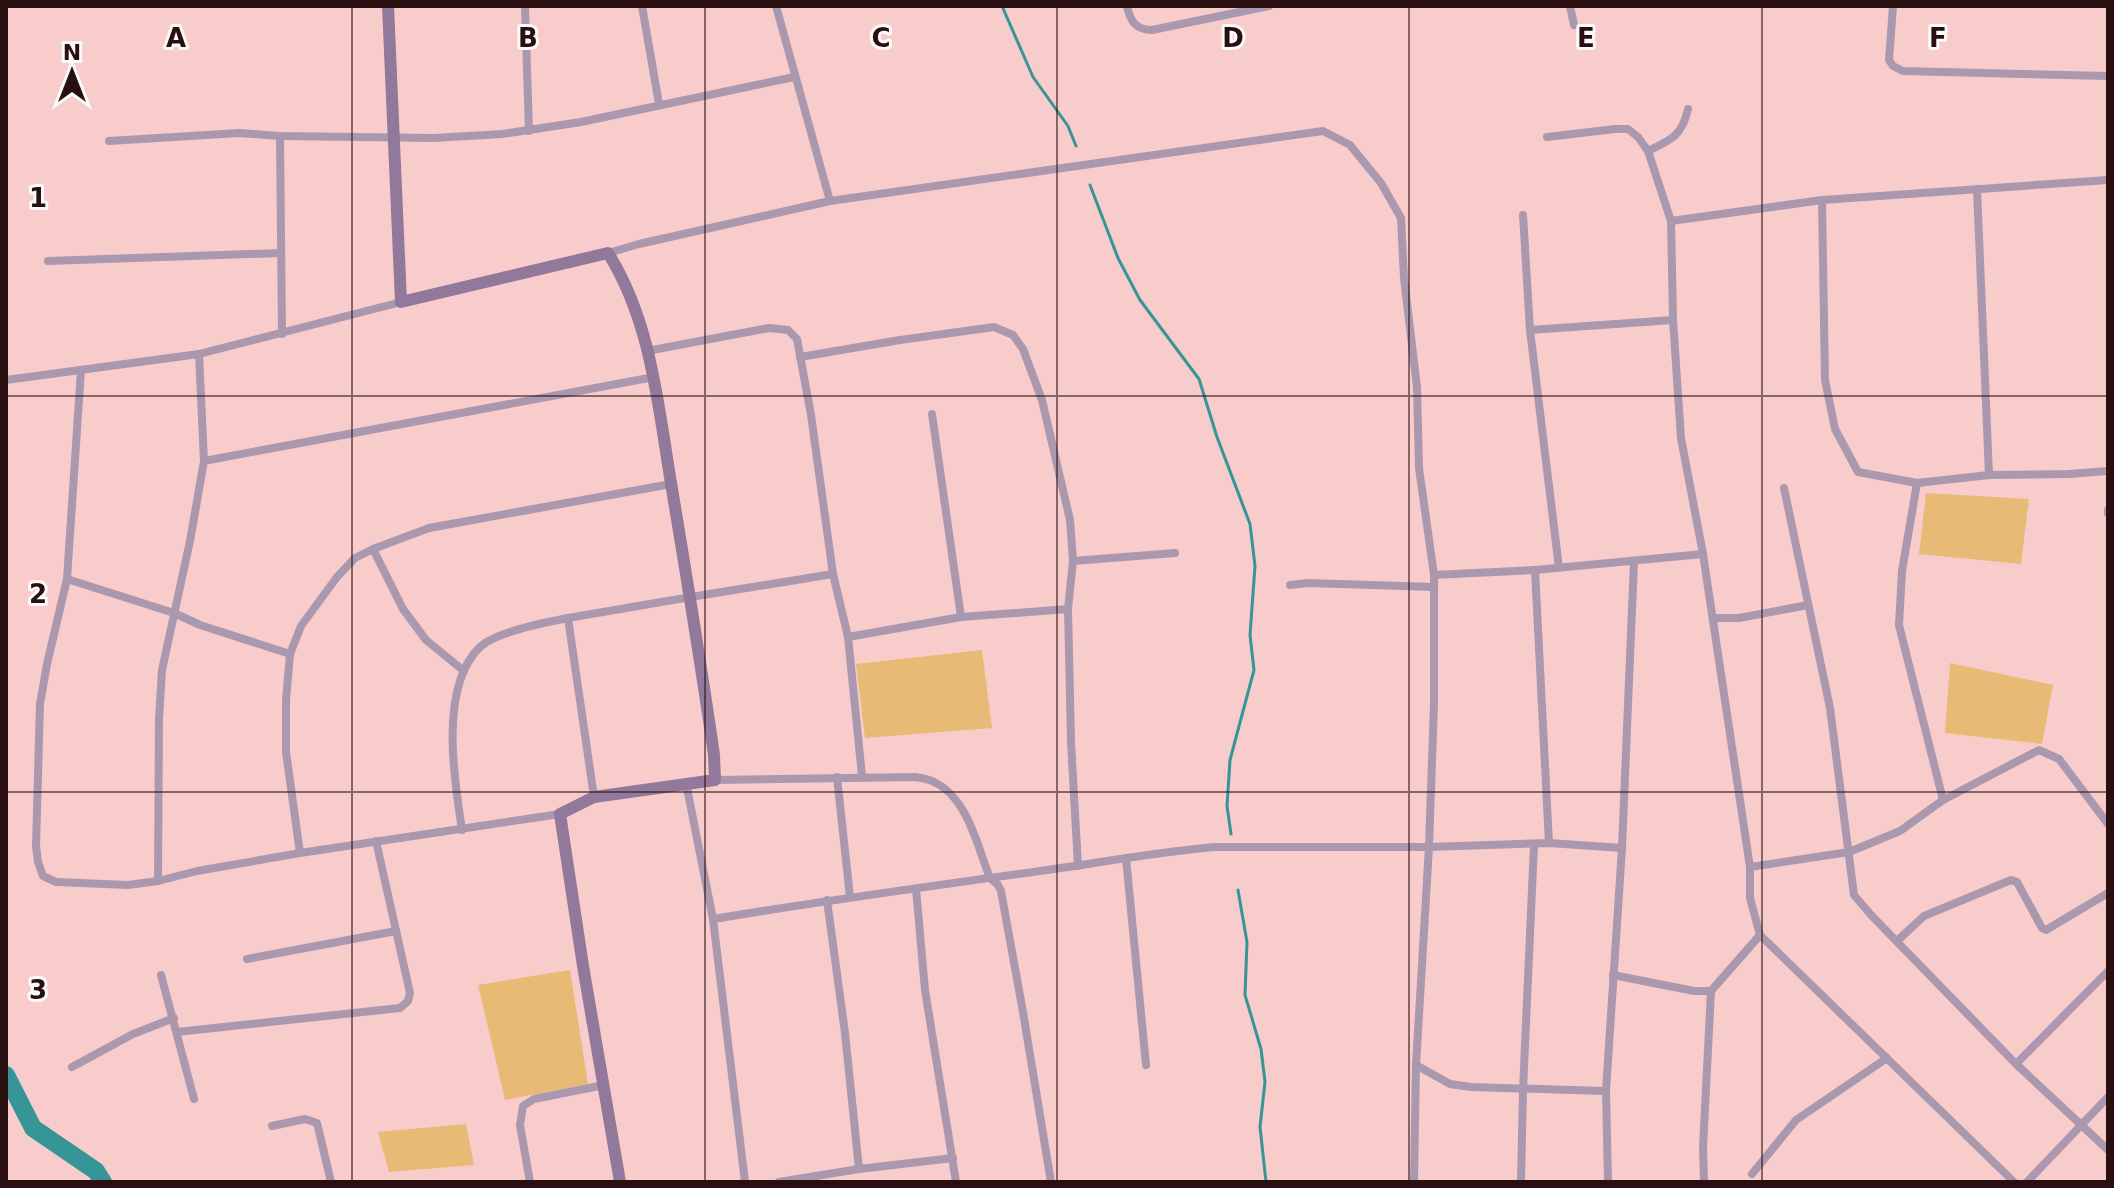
<svg xmlns="http://www.w3.org/2000/svg" width="2114" height="1188" viewBox="0 0 2114 1188" font-family="'DejaVu Sans',sans-serif">
	<rect width="100%" height="100%" fill="#f9cccc"/>
	<g fill="#e7ba75">
		<path d="M1926 493 2029 499 2021 564 1919 554Z"/>
		<path d="M982 650 992 728 865 738 856 664Z"/>
		<path d="M1950 663 2053 685 2042 744 1945 733Z"/>
		<path d="M570 970 588 1084 505 1100 478 985Z"/>
		<path d="M466 1124 474 1165 389 1172 378 1132Z"/>
	</g>
	<g fill="none" stroke-linecap="round" stroke-linejoin="round">
		<g stroke="#359597" stroke-width="3">
			<path d="M1002 6 1033 77 1068 126 1076 146"/>
			<path d="M1090 185 1118 258 1140 300 1199 379 1217 437 1250 524 1255 566 1250 635 1254 670 1230 760 1227 806 1231 834"/>
			<path d="M1238 890 1247 942 1245 995 1261 1049 1265 1082 1260 1127 1266 1182"/>
		</g>
		<path stroke="#359597" stroke-width="18" d="M6 1075 33 1128 96 1171 103 1182"/>
		<g stroke="#aa98af" stroke-width="8">
			<path d="M525 6 529 131"/>
			<path d="M642 6 659 104"/>
			<path d="M776 6 830 201"/>
			<path d="M1127 6C1130 21 1136 30 1152 30L1269 6"/>
			<path d="M1570 6 1574 25"/>
			<path d="M1893 6 1889 60 1893 66 1903 71 2108 76"/>
			<path d="M280 136 282 334"/>
			<path d="M1547 137 1615 129H1628L1638 137 1648 151 1671 221 1673 320 1681 438 1703 554 1750 867V898L1760 935 2014 1182"/>
			<path d="M109 141 239 133 280 136 434 138 502 134 581 122 794 77"/>
			<path d="M1648 151C1671 140 1682 136 1688 109"/>
			<path d="M1977 189 1989 475"/>
			<path d="M1822 200 1825 380 1835 429 1858 472 1917 483 1989 475 2069 474 2108 471"/>
			<path d="M1523 215 1530 330 1559 568"/>
			<path d="M1671 221 1822 200 2108 180"/>
			<path d="M608 253 639 244 830 201 1323 131 1350 145 1381 183 1401 218 1404 278 1417 387 1419 468 1434 575V704L1429 847 1416 1065 1414 1182"/>
			<path d="M48 261 280 253"/>
			<path d="M1530 330 1673 320"/>
			<path d="M647 351 769 328 788 330 797 339 811 415 833 574 848 637 862 776"/>
			<path d="M800 357 900 340 994 327 1013 335 1023 349 1042 400 1070 520 1073 561 1068 609 1071 742 1078 866"/>
			<path d="M81 370 67 579 47 664 40 704 36 846 38 862 43 876 56 882 128 885 158 881 197 871 300 853 560 814"/>
			<path d="M6 380 199 354 401 302"/>
			<path d="M932 414 961 617"/>
			<path d="M204 461 654 377"/>
			<path d="M1917 483 1902 571 1899 625 1943 800"/>
			<path d="M1784 488 1830 708 1854 895 1871 915 2016 1064 2108 1150"/>
			<path d="M2108 510V513"/>
			<path d="M373 549 403 609 426 640 464 671"/>
			<path d="M1073 561 1175 553"/>
			<path d="M1535 570 1549 843"/>
			<path d="M1434 575 1535 570 1703 554"/>
			<path d="M67 579 174 613 200 625 290 654"/>
			<path d="M1290 585 1308 583 1434 587"/>
			<path d="M568 618 594 797"/>
			<path d="M1713 618H1739L1808 605"/>
			<path d="M848 637 961 617 1068 609"/>
			<path d="M837 777 850 897"/>
			<path d="M715 780 916 777C922 778 929 779 934 782 968 798 977 846 990 878L998 885 1001 891 1023 1012 1051 1182"/>
			<path d="M686 783 713 919 745 1182"/>
			<path d="M462 830C454 779 439 686 480 647 501 627 585 615 615 610 687 597 760 586 833 574"/>
			<path d="M300 853 286 752V700L290 654 301 626 337 577 355 558 373 549 429 528 671 484"/>
			<path d="M1126 858 1146 1065"/>
			<path d="M1750 867 1849 852 1900 831 1943 800 2039 750 2059 759 2108 824"/>
			<path d="M158 881 159 719 162 670 190 541 204 461 199 354"/>
			<path d="M916 889 925 990 956 1182"/>
			<path d="M827 900 845 1033 859 1169"/>
			<path d="M713 919C822 901 931 886 1040 871 1098 863 1156 852 1215 847H1429L1549 843 1622 848"/>
			<path d="M1897 941 1924 916 2011 880 2017 882 2042 928 2046 930 2108 893"/>
			<path d="M247 959 396 931"/>
			<path d="M161 975 194 1099"/>
			<path d="M1613 975 1694 991H1711L1760 935"/>
			<path d="M177 1032 400 1008 408 1001 410 993 376 841"/>
			<path d="M2016 1064 2108 971"/>
			<path d="M1416 1065 1450 1084 1471 1087 1606 1091"/>
			<path d="M72 1067 133 1034 174 1018"/>
			<path d="M272 1126 305 1119 317 1123 331 1182"/>
			<path d="M1752 1174 1796 1120 1887 1058"/>
			<path d="M530 1182 520 1125 523 1106 534 1099 604 1085"/>
			<path d="M779 1182 859 1169 953 1158"/>
			<path d="M1521 1182 1523 1090 1534 845"/>
			<path d="M1608 1182 1606 1091 1622 848 1634 562"/>
			<path d="M1704 1182 1703 1147 1711 991"/>
			<path d="M2027 1182 2108 1097"/>
		</g>
		<path stroke="#92789a" stroke-width="12" d="M388 6 401 302 608 253C651 321 658 405 671 483 686 573 701 664 714 755L715 780 594 797 560 814 583 966 620 1182"/>
	</g>
	<path fill="none" stroke="#290f10" stroke-width="2" stroke-opacity="0.55" d="M352 6V1182M705 6V1182M1057 6V1182M1409 6V1182M1762 6V1182M6 396H2108M6 792H2108"/>
	<g font-size="26" text-anchor="middle" font-weight="bold" fill="#290f10" stroke="#fafafa" stroke-width="6" stroke-linejoin="round" paint-order="stroke">
		<text x="176" y="47">A</text>
		<text x="528" y="47">B</text>
		<text x="881" y="47">C</text>
		<text x="1233" y="47">D</text>
		<text x="1586" y="47">E</text>
		<text x="1938" y="47">F</text>
		<text x="38" y="207">1</text>
		<text x="38" y="603">2</text>
		<text x="38" y="999">3</text>
	</g>
	<rect width="2114" height="1188" fill="none" stroke="#290f10" stroke-width="16"/>
	<g transform="translate(72 72)" stroke="#fafafa" stroke-width="6" paint-order="stroke">
	<path d="M0-6L14 30L0 20L-14 30Z" fill="#290f10"/>
	<text y="-12" font-size="22" font-weight="bold" text-anchor="middle" fill="#290f10">N</text>
	</g>
</svg>
